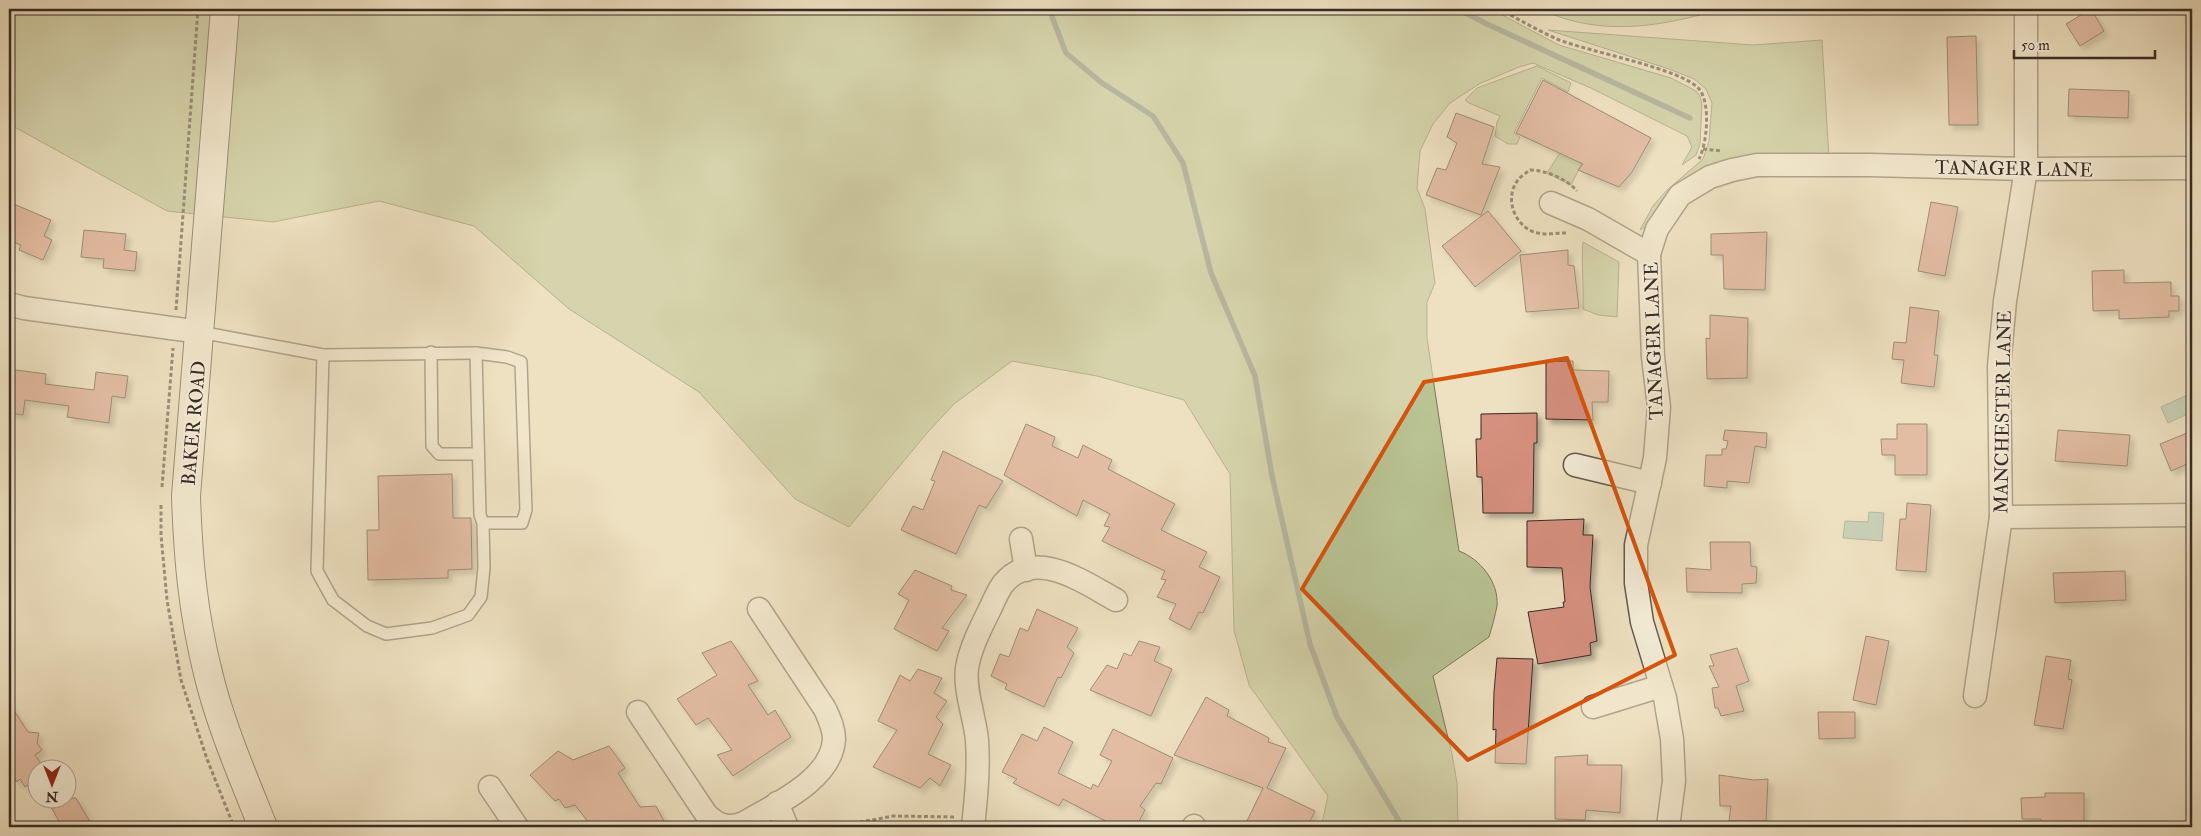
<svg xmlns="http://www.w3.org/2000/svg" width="2201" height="836" viewBox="0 0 2201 836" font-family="'IM FELL Double Pica',serif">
	<defs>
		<filter id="shadow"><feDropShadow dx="4.5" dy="4.5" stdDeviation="2.5" flood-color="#0004"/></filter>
	</defs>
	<rect width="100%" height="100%" fill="#eee1c1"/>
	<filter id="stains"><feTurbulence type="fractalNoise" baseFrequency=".004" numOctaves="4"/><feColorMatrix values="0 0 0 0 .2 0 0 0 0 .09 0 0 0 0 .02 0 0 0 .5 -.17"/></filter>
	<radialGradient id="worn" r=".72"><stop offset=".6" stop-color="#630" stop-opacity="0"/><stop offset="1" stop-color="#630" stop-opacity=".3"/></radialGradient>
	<g fill="#b9c393" stroke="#78785c">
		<path d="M9 9H1491L1559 45 1671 78 1696 91 1700 96 1702 104 1700 144 1696 155 1682 165 1692 147 1687 136 1593 89 1533 63 1519 67 1479 84 1450 103 1433 124 1420 151 1417 188 1425 209 1435 283 1427 302V338L1459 551C1480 559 1499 582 1497 606 1495 616 1492 627 1489 637L1433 676 1452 754 1457 783 1458 827H1321L1328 796 1249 685 1234 630 1230 474 1184 400 1097 376 1012 361 954 404 927 433 849 527 795 499 699 392 569 309 474 226 379 201 273 222 167 211 9 124Z"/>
		<path d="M1540 9H1699L1700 15C1646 29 1592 34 1540 9Z"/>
		<path d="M1548 30 1753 45 1822 40 1829 159 1703 169 1677 185 1662 200 1646 226 1640 230 1653 206 1667 190 1703 159 1709 141 1712 103 1706 89 1694 79 1669 69Z"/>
		<path d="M1537 66 1571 83 1568 92 1542 78 1514 133 1520 137 1517 144H1508L1495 136 1497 122 1500 116 1469 103 1465 100 1477 88Z"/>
		<path d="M1567 142 1587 153 1571 185 1547 173Z"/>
		<path d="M1583 242 1619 262 1617 317 1598 315 1583 309C1584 286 1581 265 1583 242Z"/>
	</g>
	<g fill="#9bbeac" stroke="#738476">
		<path d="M2192 393V412L2168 423 2161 407Z"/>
		<path d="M1869 512 1884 513 1882 541 1843 538 1845 521 1868 522Z"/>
	</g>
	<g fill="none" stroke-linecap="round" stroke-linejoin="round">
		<g stroke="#738476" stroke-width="5.5">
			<path d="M1049 9 1066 53 1102 83 1153 116 1183 163 1211 273 1255 376 1272 476 1310 644 1337 717 1399 821 1401 827"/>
			<path d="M1458 9 1487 24 1690 118"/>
		</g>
	</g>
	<g fill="#d6907f" stroke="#372c24" filter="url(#shadow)">
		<path d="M2091 9 2104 31 2080 46 2066 24Z"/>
		<path d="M1976 36 1978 125H1949L1947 37Z"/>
		<path d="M1543 80 1651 138 1632 172 1619 187 1578 170 1583 164 1516 133Z"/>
		<path d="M2069 89 2129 91 2128 118 2068 116Z"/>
		<path d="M1456 113 1494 127 1482 164 1500 167 1481 215 1426 195 1437 168 1446 170 1457 143 1447 137Z"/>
		<path d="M9 202 51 220 44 236 52 240 43 260 19 250 21 245 9 240Z"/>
		<path d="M1931 202 1958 207 1945 276 1918 271Z"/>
		<path d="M1488 211 1521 251 1475 287 1442 246Z"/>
		<path d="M84 230 126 234 124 250 137 252 135 271 103 268 104 259 81 257Z"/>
		<path d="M1767 232 1765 290 1724 289 1723 255H1711V234Z"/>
		<path d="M1568 250V265L1574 266 1579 308 1526 312 1520 255Z"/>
		<path d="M2124 270V283L2171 282V296H2179V311H2169V317L2119 319V310L2093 311 2092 271Z"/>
		<path d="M1910 307 1939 311 1934 355H1938L1934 387 1901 383 1904 360 1892 359 1894 342 1906 343Z"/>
		<path d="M1710 315 1748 318 1747 378 1707 379 1706 338 1710 339Z"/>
		<path d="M1546 361H1573V370L1609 371 1608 402H1592L1593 420 1546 419Z"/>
		<path d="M9 369 46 374 45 384 94 390 96 372 128 376 125 398 112 396 109 423 67 417 69 406 25 400 23 415 9 413Z"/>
		<path d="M1537 413V443H1534L1533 513H1483L1482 477H1477L1476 439H1481V414Z"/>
		<path d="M1026 424 1055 437 1052 446 1078 458 1083 445 1112 460 1108 469 1175 504 1161 530 1207 552 1199 567 1220 577 1203 613 1199 612 1190 630 1169 619 1176 604 1157 597 1166 580 1161 579 1165 571 1102 541 1110 527 1104 526 1110 514 1083 500 1077 516 1004 475Z"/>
		<path d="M1897 424H1927V475H1895V455H1882L1881 439H1897Z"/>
		<path d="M1725 430 1767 433 1766 448 1755 446 1749 483 1727 481V488L1704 486 1706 455H1722V449H1726L1728 441 1723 440Z"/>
		<path d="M2058 430 2130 435 2127 466 2055 461Z"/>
		<path d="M2192 431V462L2171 471 2160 444Z"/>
		<path d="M943 451 1003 481 986 508 979 505 956 554 901 530 913 506 923 510 935 481 931 480Z"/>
		<path d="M452 474 453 518H471L472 569 448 570V578L368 580 367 530H379L378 476Z"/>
		<path d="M1907 503 1931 505 1926 572 1896 570 1900 519H1906Z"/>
		<path d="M1584 519 1583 535H1593L1590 587 1597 641 1590 643 1591 655 1538 664 1528 612 1564 607 1563 602H1565L1562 568 1527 567V521Z"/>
		<path d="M1710 542H1750L1751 566 1757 567 1756 583 1742 584V593L1687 592 1686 568 1711 570Z"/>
		<path d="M915 570 952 586 951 590 967 595 942 628 949 631 937 651 894 629 909 600 898 594Z"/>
		<path d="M2125 571 2126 600 2055 603 2053 573Z"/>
		<path d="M1037 609 1078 628 1067 647 1074 653 1061 678 1058 677 1044 707 1005 689 1007 684 991 676 1000 654 1009 657 1020 628 1028 631Z"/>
		<path d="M1866 636 1889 641 1876 705 1853 700Z"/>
		<path d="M731 641 758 681 748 685 768 715 775 710 791 737 733 776 717 755 732 750 708 718 696 725 677 699 717 675 702 653Z"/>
		<path d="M1139 641 1160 647 1154 661 1172 669 1151 716 1090 690 1107 665 1117 669 1124 653 1131 656Z"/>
		<path d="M1737 648 1749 681 1736 686 1744 711 1721 716 1718 708H1715L1712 688 1719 687 1709 666H1714L1710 655Z"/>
		<path d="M2046 656 2071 660 2068 679 2072 680 2063 729 2034 725Z"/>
		<path d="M1497 658 1533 659 1526 764 1495 763 1496 729 1493 730 1494 692Z"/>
		<path d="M918 669 942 678 934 693 947 701 936 717 943 724 928 754 951 765 940 786 930 778 920 788 873 767 897 730 878 721 900 675 910 681Z"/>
		<path d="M1206 697 1229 710 1227 716 1269 738 1268 742 1286 748 1267 788 1315 811 1307 827H1244L1263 788 1174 755Z"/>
		<path d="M9 703 28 732 39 733 37 743 42 750 35 755 44 768H38V779L25 787 20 779 17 782 9 770Z"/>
		<path d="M1818 712H1855V738L1819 739Z"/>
		<path d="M1044 727 1073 742 1058 773 1091 789 1093 784 1098 787 1112 761 1100 755 1113 729 1173 758 1161 784 1156 783 1140 806 1145 810 1136 827H1129L1124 823 1117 827 1063 799 1059 806 1013 783 1017 779 1002 772 1022 734 1037 741Z"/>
		<path d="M609 746 625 768 618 773 640 807 656 806 667 827H592L575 805 565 808 559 799 555 801 530 775 558 751 573 760Z"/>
		<path d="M1588 755 1587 765H1622L1620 813 1586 810 1585 820 1555 819V757Z"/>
		<path d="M1719 775 1754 780 1768 779 1766 821H1729L1731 806H1720Z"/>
		<path d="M2045 793H2084V827H2042L2041 819H2022L2021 798 2045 797Z"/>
		<path d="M46 798H76L90 822 80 827H62Z"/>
	</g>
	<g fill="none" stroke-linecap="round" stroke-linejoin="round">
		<g stroke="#65594b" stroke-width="14">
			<g id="lane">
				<path d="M200 332 323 355 317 571 333 600 367 626 386 634 432 628 468 615 481 597 484 568 483 523 480 515 476 353 507 357 521 362 526 510 522 523H483"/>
				<path d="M431 352 432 446 439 454H478"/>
				<path d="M323 355 476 353"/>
			</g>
		</g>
		<g stroke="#65594b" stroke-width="25">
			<g id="street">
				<path d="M1551 203 1588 219 1649 254"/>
				<path d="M9 304 24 308 200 332"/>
				<path d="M1575 465 1650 483"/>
				<path d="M2001 517 2192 515"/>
				<path d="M1021 539 1026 570"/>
				<path d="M1975 696 2001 517 1999 366 2005 301 2026 169V9"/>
				<path d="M1593 707 1661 686"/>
				<path d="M638 712 706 814C718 826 728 829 744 823 774 805 832 780 834 739 834 728 829 718 825 709L759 609"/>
				<path d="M490 787 517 827"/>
				<path d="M777 803 787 827"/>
				<path d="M973 827C976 798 979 770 977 740 975 718 964 690 967 668 970 649 980 629 989 611 993 603 997 592 1003 584 1034 546 1085 583 1116 600"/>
				<path d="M1193 827 1194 826"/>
				<path d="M1668 827 1674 781 1672 739 1665 698 1642 622 1636 583V545L1655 458 1659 407 1653 357 1649 254 1657 229 1680 195 1710 177 1732 170 1757 165H1870L2026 169 2192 168"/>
			</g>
		</g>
		<g stroke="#372c24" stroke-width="30">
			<path id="secondary" d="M225 9 186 496C188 559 193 613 208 673 220 724 244 779 263 827"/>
		</g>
		<g stroke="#372c24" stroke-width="3" stroke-dasharray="4 2.5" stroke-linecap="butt">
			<path d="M1499 9C1518 19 1537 30 1557 39 1588 52 1681 68 1699 89 1711 103 1707 144 1699 159"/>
			<path d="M1703 149 1722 151"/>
			<path d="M1566 233C1558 233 1547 235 1538 233 1516 229 1503 199 1518 180 1521 176 1526 173 1530 170 1545 170 1567 179 1577 191"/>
			<path d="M176 310 198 9"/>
			<path d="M162 487 173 348"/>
			<path d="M161 505V535L167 600 181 680 207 759 234 827"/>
			<path d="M994 822 1020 827"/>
			<path d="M834 827 893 816 956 817"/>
		</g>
		<use href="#lane" stroke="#f4ecd7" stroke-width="11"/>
		<use href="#street" stroke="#f4ecd7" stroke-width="22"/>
		<use href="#secondary" stroke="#f4ecd7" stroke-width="28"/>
	</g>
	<path d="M0 0H2201V836H0ZM1567 358 1675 655 1468 760 1302 589 1424 382Z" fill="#eee1c1" fill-opacity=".55" fill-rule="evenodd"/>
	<path fill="none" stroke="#d6540e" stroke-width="4" stroke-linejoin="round" d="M1567 358 1675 655 1468 760 1302 589 1424 382Z"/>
	<g text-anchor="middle" stroke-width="4" stroke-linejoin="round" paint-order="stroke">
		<g font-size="19" fill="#372c24" stroke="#f4ecd7">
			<text transform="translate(2014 168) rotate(1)" y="7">TANAGER LANE</text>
			<text transform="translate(1653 341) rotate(-92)" y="7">TANAGER LANE</text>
			<text transform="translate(2002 412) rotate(-89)" y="7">MANCHESTER LANE</text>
			<text transform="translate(193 423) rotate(-85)" y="7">BAKER ROAD</text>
		</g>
	</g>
	<rect width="2201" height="836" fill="none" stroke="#eee1c1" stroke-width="30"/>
	<rect x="10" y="10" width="2181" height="816" fill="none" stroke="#372c24" stroke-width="2.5"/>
	<rect x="15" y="15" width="2171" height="806" fill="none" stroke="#372c24"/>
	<g transform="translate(52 784) rotate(180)"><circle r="24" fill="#f4ecd7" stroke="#a89f8f"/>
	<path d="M0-4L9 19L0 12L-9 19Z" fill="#8f2418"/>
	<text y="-8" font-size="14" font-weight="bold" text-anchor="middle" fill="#372c24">N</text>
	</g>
	<path d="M2014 50v8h141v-8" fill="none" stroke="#372c24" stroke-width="2.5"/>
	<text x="2021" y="50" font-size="15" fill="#372c24" stroke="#f4ecd7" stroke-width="4" paint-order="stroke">50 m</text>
	<rect width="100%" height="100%" filter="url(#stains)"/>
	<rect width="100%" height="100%" fill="url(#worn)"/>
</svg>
